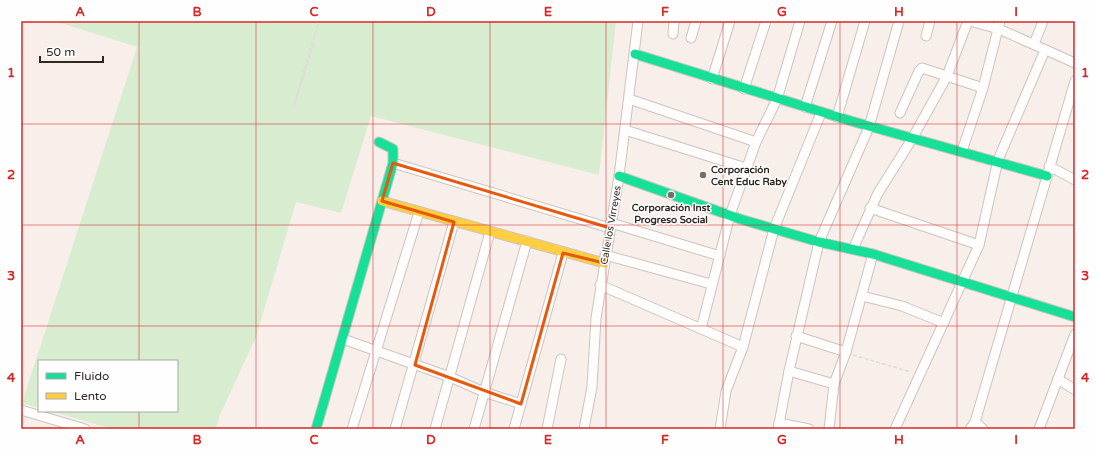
<svg xmlns="http://www.w3.org/2000/svg" width="1096" height="450" viewBox="0 0 1096 450" font-family="'Varela Round',sans-serif">
	<rect width="100%" height="100%" fill="#f8efeb"/>
	<path fill="#d8ecd0" d="M55 21H616L599 175 371 116 341 213 296 202 256 337 220 415 216 429H112L50 411H177V361H39V408L22 403 137 47Z"/>
	<g fill="none" stroke-linecap="round" stroke-linejoin="round">
		<g stroke="#cbc4c0" stroke-width="11">
			<g id="street">
				<path d="M970 21 999 29 1075 63"/>
				<path d="M673 34 674 21"/>
				<path d="M926 36 930 21"/>
				<path d="M691 38 696 21"/>
				<path d="M1034 44 1043 21"/>
				<path d="M712 79 730 21"/>
				<path d="M744 89 766 21"/>
				<path d="M629 99 756 142"/>
				<path d="M805 107 832 21"/>
				<path d="M900 113 919 71 922 68 983 88"/>
				<path d="M837 117 865 21"/>
				<path d="M625 130 746 168"/>
				<path d="M962 151 983 88 1000 21"/>
				<path d="M393 163 610 228"/>
				<path d="M1049 166 1075 180"/>
				<path d="M870 208 979 245"/>
				<path d="M611 223 720 256"/>
				<path d="M853 249 878 193 912 139 947 76 968 21"/>
				<path d="M605 255 711 284"/>
				<path d="M600 285 743 347"/>
				<path d="M862 296 902 306 944 323"/>
				<path d="M701 329 730 215 756 142 777 99 800 21"/>
				<path d="M796 336 846 352"/>
				<path d="M343 339 450 377 484 392 521 404"/>
				<path d="M789 371 834 384"/>
				<path d="M1058 379 1075 390"/>
				<path d="M21 410 85 429"/>
				<path d="M975 422 983 429"/>
				<path d="M779 423 809 429"/>
				<path d="M352 429 419 212"/>
				<path d="M395 429 454 222"/>
				<path d="M435 429 490 232"/>
				<path d="M474 429 527 241"/>
				<path d="M514 429 563 253"/>
				<path d="M547 429 561 359"/>
				<path d="M584 429 592 387 596 318 619 176 638 21"/>
				<path d="M720 429 726 391 743 347 774 229 821 113"/>
				<path d="M778 429 789 371 819 242 869 127 899 21"/>
				<path d="M829 429 834 384 846 352 873 254"/>
				<path d="M895 429 979 245 998 160 1045 50"/>
				<path d="M970 429 975 422 1075 81"/>
				<path d="M1039 429 1075 334"/>
			</g>
		</g>
		<g stroke="#cbc4c0" stroke-width="11">
			<g id="fast">
				<path d="M635 54 851 121 1047 176"/>
				<path d="M619 176 740 219 819 242 873 254 1075 317"/>
				<path d="M316 429 393 163V149L379 142"/>
			</g>
		</g>
		<g stroke="#cbc4c0" stroke-width="11">
			<path id="slow" d="M382 201 604 263"/>
		</g>
		<g stroke="#dedbd9" stroke-width="1.5" stroke-dasharray="4 2" stroke-linecap="butt">
			<path d="M314 44 294 105 319 21"/>
			<path d="M853 355 911 372"/>
		</g>
		<use href="#street" stroke="#fefdfc" stroke-width="9"/>
		<use href="#fast" stroke="#16e098" stroke-width="9"/>
		<use href="#slow" stroke="#ffcf43" stroke-width="9"/>
	</g>
	<path fill="none" stroke="#e8590c" stroke-width="3" stroke-linejoin="round" d="M393 163 610 228 604 263 563 253 521 404 415 365 454 222 382 201Z"/>
	<path fill="none" stroke="#d62828" stroke-width="1" stroke-opacity="0.55" d="M139 21V361M256 21V429M373 21V429M490 21V429M606 21V429M723 21V429M840 21V429M957 21V429M21 124H1075M21 225H1075M21 326H1075M139 411V429"/>
	<g fill="#766e6a" stroke="#fefefe" stroke-width="1.5">
		<circle cx="703" cy="175" r="4"/>
		<circle cx="671" cy="195" r="4"/>
	</g>
	<g text-anchor="middle" stroke-width="3" stroke-linejoin="round" paint-order="stroke">
		<g font-size="10" font-weight="bold" fill="#302825" stroke="#fefefe" text-anchor="start">
			<text x="711" y="173">Corporación<tspan x="711" dy="12">Cent Educ Raby</tspan></text>
			<text x="671" y="211" text-anchor="middle">Corporación Inst<tspan x="671" dy="12">Progreso Social</tspan></text>
		</g>
		<g font-size="10" fill="#302825" stroke="#fefefe">
			<text transform="translate(610 225) rotate(-80)" y="4">Calle los Virreyes</text>
		</g>
	</g>
	<rect width="1096" height="450" fill="none" stroke="#fefefe" stroke-width="44"/>
	<rect x="38" y="360" width="140" height="52" fill="#fefefe" stroke="#aca8a7"/>
	<rect x="46" y="373" width="20" height="6" fill="#16e098" stroke="#aca8a7"/>
	<text x="74" y="380" font-size="12" fill="#302825">Fluido</text>
	<rect x="46" y="393" width="20" height="6" fill="#ffcf43" stroke="#aca8a7"/>
	<text x="74" y="400" font-size="12" fill="#302825">Lento</text>
	<path d="M40 56v6h63v-6" fill="none" stroke="#302825" stroke-width="2"/>
	<text x="46" y="56" font-size="12" fill="#302825" stroke="#fefefe" stroke-width="3" paint-order="stroke">50 m</text>
	<rect x="22" y="22" width="1052" height="406" fill="none" stroke="#d62828" stroke-width="1.5"/>
	<g font-size="13" text-anchor="middle" font-weight="bold" fill="#d62828">
		<text x="80" y="16">A</text>
		<text x="197" y="16">B</text>
		<text x="314" y="16">C</text>
		<text x="431" y="16">D</text>
		<text x="548" y="16">E</text>
		<text x="665" y="16">F</text>
		<text x="782" y="16">G</text>
		<text x="899" y="16">H</text>
		<text x="1016" y="16">I</text>
		<text x="11" y="77">1</text>
		<text x="1085" y="77">1</text>
		<text x="11" y="179">2</text>
		<text x="1085" y="179">2</text>
		<text x="11" y="280">3</text>
		<text x="1085" y="280">3</text>
		<text x="11" y="382">4</text>
		<text x="1085" y="382">4</text>
		<text x="80" y="444">A</text>
		<text x="197" y="444">B</text>
		<text x="314" y="444">C</text>
		<text x="431" y="444">D</text>
		<text x="548" y="444">E</text>
		<text x="665" y="444">F</text>
		<text x="782" y="444">G</text>
		<text x="899" y="444">H</text>
		<text x="1016" y="444">I</text>
	</g>
</svg>
